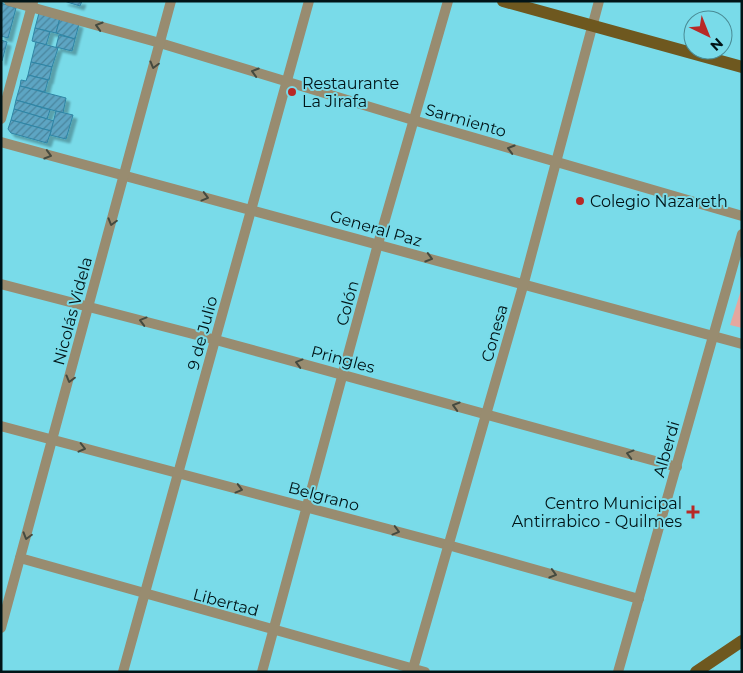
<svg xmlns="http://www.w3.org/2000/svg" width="743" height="673" viewBox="0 0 743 673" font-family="Montserrat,sans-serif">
	<defs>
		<pattern id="building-hatch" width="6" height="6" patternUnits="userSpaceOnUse" patternTransform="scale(1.25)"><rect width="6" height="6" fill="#5da5c3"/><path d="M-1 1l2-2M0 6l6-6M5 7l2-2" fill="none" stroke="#4a859d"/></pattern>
		<filter id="shadow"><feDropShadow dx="4" dy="4" stdDeviation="1" flood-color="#0004"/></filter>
	</defs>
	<rect width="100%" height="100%" fill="#79dbe9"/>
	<path fill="#e5a79f" d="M742 287V328L730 325Z"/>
	<g fill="url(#building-hatch)" stroke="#2e84a4" filter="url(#shadow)">
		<path d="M64 1H82L80 6Z"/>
		<path d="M1 3 16 8 8 38 1 36Z"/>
		<path d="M39 13 60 18 56 33 35 28Z"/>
		<path d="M60 18 79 24 75 39 56 33Z"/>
		<path d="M35 28 50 32 46 45 32 41Z"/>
		<path d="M59 35 75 39 72 51 56 47Z"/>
		<path d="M1 40 7 42 2 61H1Z"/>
		<path d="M36 42 58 48 52 67 31 62Z"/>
		<path d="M31 62 52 67 49 80 28 75Z"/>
		<path d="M28 75 48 80 45 92 20 86 21 80 26 81Z"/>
		<path d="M20 86 66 98 63 113 16 100Z"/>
		<path d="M16 100 50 110 47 119 14 109Z"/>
		<path d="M14 109 54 121 51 131 11 120Z"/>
		<path d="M56 111 73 115 66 139 50 135Z"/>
		<path d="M11 120 51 131 47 143 11 133 8 129Z"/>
	</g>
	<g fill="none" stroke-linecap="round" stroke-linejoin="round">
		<g stroke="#988c70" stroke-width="10">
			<path d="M9 1 160 43 413 120 742 216"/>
			<path d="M1 119 33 2"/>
			<path d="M1 142 742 344"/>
			<path d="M1 284 216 340 677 467"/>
			<path d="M1 426 448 545 639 599"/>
			<path d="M20 558 425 672"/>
			<path d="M1 628 171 1"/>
			<path d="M123 672 309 1"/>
			<path d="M262 672 378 244 448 1"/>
			<path d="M412 672 523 286 599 1"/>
			<path d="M618 672 742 234"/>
		</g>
		<g stroke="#6e581f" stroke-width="12">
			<path d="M503 1 742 67"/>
			<path d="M696 672 742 641"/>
		</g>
	</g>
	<defs><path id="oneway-chevron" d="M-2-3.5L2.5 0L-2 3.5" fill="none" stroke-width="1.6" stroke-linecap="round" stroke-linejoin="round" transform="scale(1.25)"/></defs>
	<g stroke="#454a3f">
		<use href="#oneway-chevron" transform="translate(99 26) rotate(-164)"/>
		<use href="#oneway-chevron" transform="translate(154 65) rotate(105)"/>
		<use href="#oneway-chevron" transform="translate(255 72) rotate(-163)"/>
		<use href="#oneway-chevron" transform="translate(511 149) rotate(-164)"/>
		<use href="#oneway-chevron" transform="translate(48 155) rotate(16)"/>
		<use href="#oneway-chevron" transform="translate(205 197) rotate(15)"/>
		<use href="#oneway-chevron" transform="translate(112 222) rotate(106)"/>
		<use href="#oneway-chevron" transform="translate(429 258) rotate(16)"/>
		<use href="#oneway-chevron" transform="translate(143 321) rotate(-165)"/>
		<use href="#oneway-chevron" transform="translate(299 363) rotate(-165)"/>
		<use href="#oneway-chevron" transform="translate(70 379) rotate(105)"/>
		<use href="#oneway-chevron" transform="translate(456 406) rotate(-164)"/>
		<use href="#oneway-chevron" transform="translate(82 448) rotate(14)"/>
		<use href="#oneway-chevron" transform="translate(630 454) rotate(-165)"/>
		<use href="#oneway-chevron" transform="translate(239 489) rotate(15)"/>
		<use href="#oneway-chevron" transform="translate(396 531) rotate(15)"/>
		<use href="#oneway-chevron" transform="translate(27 536) rotate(106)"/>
		<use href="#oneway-chevron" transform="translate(553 574) rotate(16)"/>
	</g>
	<g fill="#b82926" stroke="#79dbe9" stroke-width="2">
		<circle cx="292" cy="92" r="5"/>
		<circle cx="580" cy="201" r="5"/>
		<path d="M690.5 504.5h5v5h5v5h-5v5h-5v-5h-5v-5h5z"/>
	</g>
	<g text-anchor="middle" stroke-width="4" stroke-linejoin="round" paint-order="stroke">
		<g font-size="16" fill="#011417" stroke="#79dbe9" text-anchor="start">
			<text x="302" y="89">Restaurante<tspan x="302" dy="18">La Jirafa</tspan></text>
			<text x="590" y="207">Colegio Nazareth</text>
			<text x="682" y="509" text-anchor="end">Centro Municipal<tspan x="682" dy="18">Antirrabico - Quilmes</tspan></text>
		</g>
		<g font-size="16" fill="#011417" stroke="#79dbe9">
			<text transform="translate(466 120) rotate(16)" y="6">Sarmiento</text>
			<text transform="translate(376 228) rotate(16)" y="6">General Paz</text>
			<text transform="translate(347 303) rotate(-75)" y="6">Colón</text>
			<text transform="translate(72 311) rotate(-75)" y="6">Nicolás Videla</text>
			<text transform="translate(202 333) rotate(-75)" y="6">9 de Julio</text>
			<text transform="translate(494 333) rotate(-74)" y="6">Conesa</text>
			<text transform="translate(343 359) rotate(15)" y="6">Pringles</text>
			<text transform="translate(666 449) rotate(-74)" y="6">Alberdi</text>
			<text transform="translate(324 496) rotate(15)" y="6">Belgrano</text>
			<text transform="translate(226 602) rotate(15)" y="6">Libertad</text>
		</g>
	</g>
	<rect width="743" height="673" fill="none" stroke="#011417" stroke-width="5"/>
	<g transform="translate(708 35) rotate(137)"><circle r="24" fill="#79dbe9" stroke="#498b95"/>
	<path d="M0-4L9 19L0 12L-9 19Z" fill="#b82926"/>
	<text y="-8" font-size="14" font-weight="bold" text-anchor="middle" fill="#011417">N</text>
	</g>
</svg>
